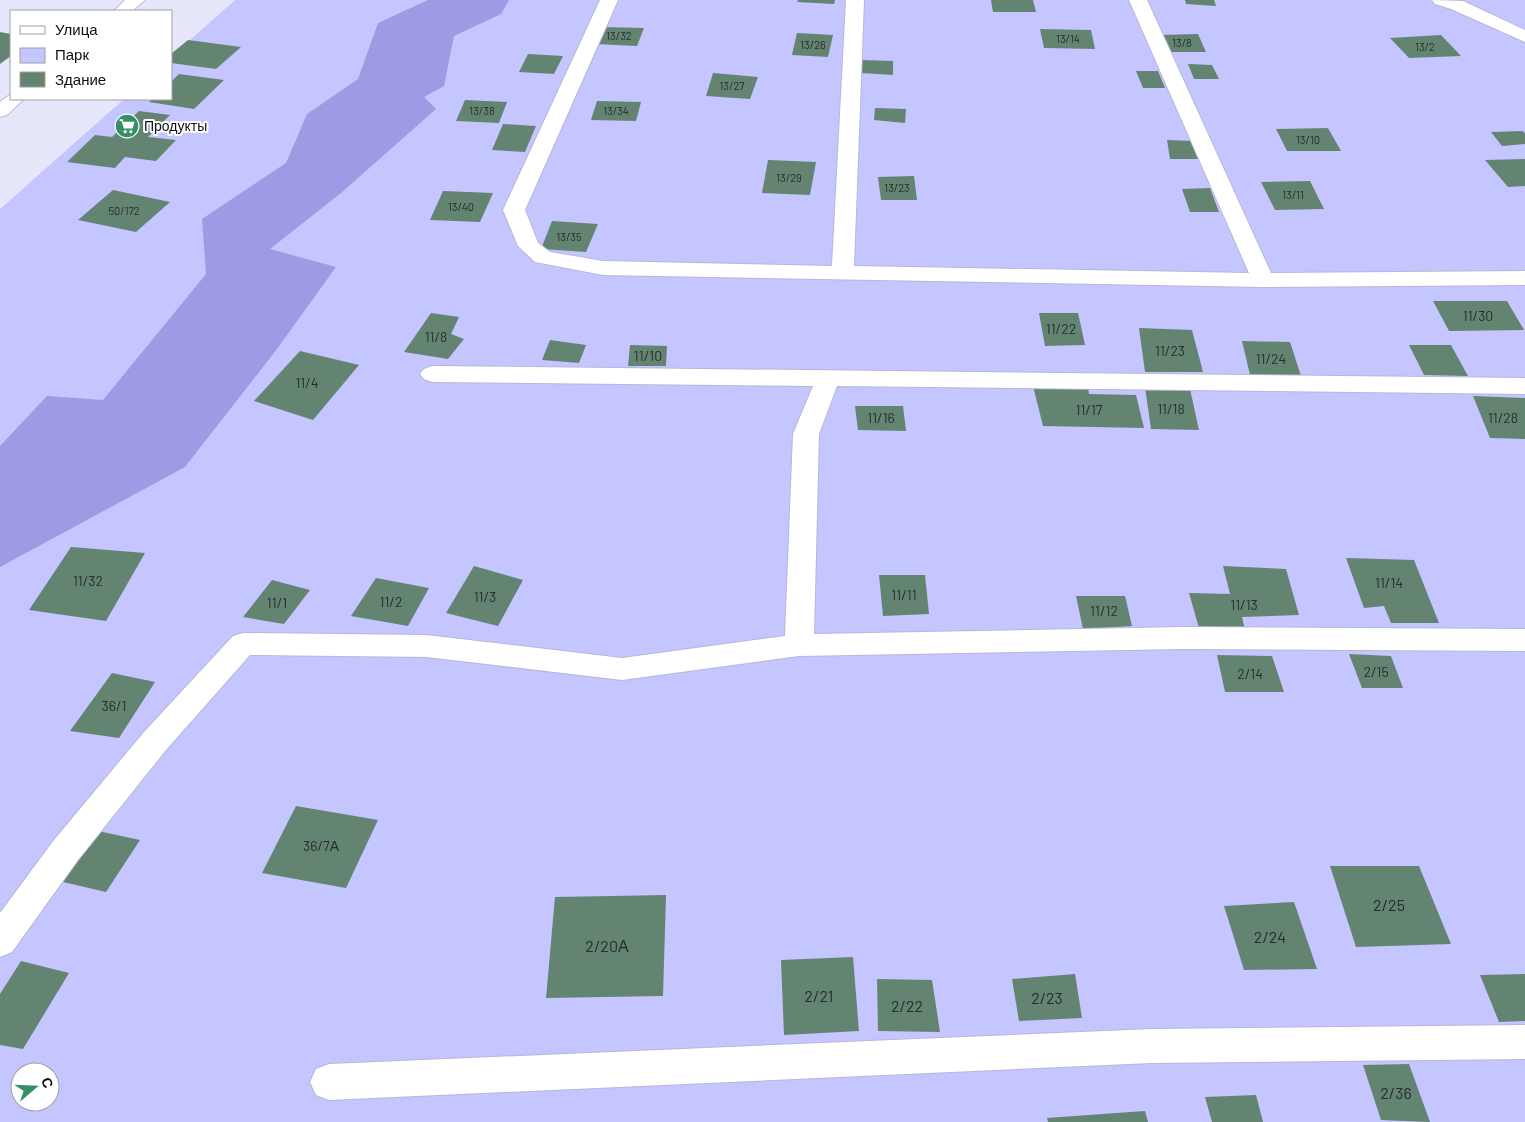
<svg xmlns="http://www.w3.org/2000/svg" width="1525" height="1122" viewBox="0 0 1525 1122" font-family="Barlow,sans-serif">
	<rect width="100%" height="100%" fill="#e7e7fc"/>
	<path fill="#c5c5ff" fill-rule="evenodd" d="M235 0H1525V1122H0V209L124 99H171V57ZM20 1072H50V1102H20Z"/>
	<path fill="#9d9be3" d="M428 0H509L501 14 454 36 444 86 424 97 436 109 341 193 270 249 336 267 277 349 185 467 0 567V446L47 396 103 400 206 274 202 219 286 163 307 114 358 79 378 23Z"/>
	<g fill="#648472">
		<path d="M798 0H835L834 4 797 2Z"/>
		<path d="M991 0H1033L1036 12H993Z"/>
		<path d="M1185 0H1214L1216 6 1186 4Z"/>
		<path d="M602 27 644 28 637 46 594 44Z"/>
		<path d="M1040 29 1091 30 1095 49 1044 48Z"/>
		<path d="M0 32 11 34V56L0 64Z"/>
		<path d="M797 33 833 35 828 57 792 55Z"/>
		<path d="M1198 34 1206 52H1166L1158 35Z"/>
		<path d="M1441 35 1461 56 1409 58 1390 38Z"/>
		<path d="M188 40 241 47 216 69 171 63V54Z"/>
		<path d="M528 54 563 56 554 74 519 72Z"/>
		<path d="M861 60 893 61V75L861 73Z"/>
		<path d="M1188 64 1212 65 1219 79H1194Z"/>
		<path d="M1136 71H1158L1165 88H1143Z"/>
		<path d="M713 73 758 77 750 99 706 96Z"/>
		<path d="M179 74 224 80 194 109 149 102 153 99H171V82Z"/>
		<path d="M465 100 507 102 499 123 456 121Z"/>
		<path d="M597 101 641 102 636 121 591 120Z"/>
		<path d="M875 108 906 109 905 123 874 120Z"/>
		<path d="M139 111 170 115 148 137 176 140 156 161 125 157 115 168 67 162 95 135 112 137Z"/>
		<path d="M503 124 536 126 525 152 492 150Z"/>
		<path d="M1328 128 1341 151H1287L1276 129Z"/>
		<path d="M1522 131 1525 133V144L1502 146 1491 132Z"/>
		<path d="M1167 140 1192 141 1198 159H1170Z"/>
		<path d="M1525 159V186L1508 187 1485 160Z"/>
		<path d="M768 160 816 162 810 195 762 193Z"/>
		<path d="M914 176 917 200H881L878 177Z"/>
		<path d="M1310 181 1324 209 1275 210 1261 182Z"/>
		<path d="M1210 188 1219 212H1190L1182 189Z"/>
		<path d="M113 190 170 202 136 232 78 220Z"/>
		<path d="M443 191 493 193 480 222 430 220Z"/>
		<path d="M552 221 598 224 586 252 541 249Z"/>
		<path d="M1433 301H1507L1524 330 1449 331Z"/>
		<path d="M431 313 459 317 451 334 464 339 448 359 404 352Z"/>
		<path d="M1039 313H1078L1085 345 1045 346Z"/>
		<path d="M1139 328 1192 330 1203 372H1145Z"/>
		<path d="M550 340 586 345 579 363 542 360Z"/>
		<path d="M1242 341 1290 342 1301 376 1250 375Z"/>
		<path d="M630 345 667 346 666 366H628Z"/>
		<path d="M1409 345H1451L1468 376 1424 375Z"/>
		<path d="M300 351 359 365 313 420 254 401Z"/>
		<path d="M1033 386 1088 387 1089 394 1136 395 1144 428 1043 426Z"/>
		<path d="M1145 387 1190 389 1199 430 1151 429Z"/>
		<path d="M1473 396 1525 398V439L1490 438Z"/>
		<path d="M855 406H903L906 431 858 430Z"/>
		<path d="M71 547 145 553 106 621 29 610Z"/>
		<path d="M1346 558 1414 560 1439 623H1391L1384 606 1364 608Z"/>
		<path d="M474 566 523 580 498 626 446 613Z"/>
		<path d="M1223 566 1286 569 1299 615 1242 617 1245 630 1199 628 1189 593 1230 594Z"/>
		<path d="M879 575H925L929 614 883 616Z"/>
		<path d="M376 578 429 588 408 626 351 616Z"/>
		<path d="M272 580 310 590 284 624 243 617Z"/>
		<path d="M1076 596H1125L1132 626 1083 629Z"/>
		<path d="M1349 654 1391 656 1403 688H1362Z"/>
		<path d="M1217 655 1272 656 1284 692H1225Z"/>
		<path d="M112 673 155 682 119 738 70 731Z"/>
		<path d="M296 806 378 820 346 888 262 873Z"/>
		<path d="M98 831 140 840 106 892 63 882Z"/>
		<path d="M1330 866H1419L1451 944 1356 947Z"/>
		<path d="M666 895 663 996 546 998 555 897Z"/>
		<path d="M1294 902 1317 969 1244 970 1224 906Z"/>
		<path d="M853 957 859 1031 784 1035 781 960Z"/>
		<path d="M21 961 69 973 23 1049 0 1045V994Z"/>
		<path d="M1075 974 1082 1018 1019 1021 1012 979Z"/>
		<path d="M1525 974V1021L1499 1022 1480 975Z"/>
		<path d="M877 979 932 980 940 1032 878 1031Z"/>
		<path d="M1409 1064 1430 1122 1381 1120 1363 1065Z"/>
		<path d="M1256 1095 1263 1122H1212L1205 1097Z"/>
		<path d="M1145 1111 1148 1122H1048L1047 1118Z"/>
	</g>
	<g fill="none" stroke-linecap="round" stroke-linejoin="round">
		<g stroke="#b7b7d8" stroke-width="2">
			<g id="minor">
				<path d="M125 0H145L132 11H114Z"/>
				<path d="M600 0H618L525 210 538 243 550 252 603 261 832 266 846 0H864L854 266 1249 273 1129 0H1147L1271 273 1525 271V285L1263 287 603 275 535 262 518 246 503 210Z"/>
				<path d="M1432 0 1463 1 1525 30V42L1451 9 1435 4Z"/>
				<path d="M11 94V99H24L7 115 0 117V102Z"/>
				<path d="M432 366 1525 378V394L837 386 819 434 814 634 1183 627 1525 629V651L1183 649 799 656 622 680 426 657 250 655 166 750 78 860 12 952 0 957V913L54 840 144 732 233 636 243 633 426 635 622 658 785 636 793 434 813 386 432 382 424 379 420 374 424 369Z"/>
				<path d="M1525 1025V1059L1152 1063 329 1100 316 1095 310 1082 316 1069 329 1064 1152 1029Z"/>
			</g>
		</g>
		<use href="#minor" fill="#fff" fill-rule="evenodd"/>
	</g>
	<defs>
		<g id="supermarket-disc" transform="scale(1.25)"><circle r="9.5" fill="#338f66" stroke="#fff"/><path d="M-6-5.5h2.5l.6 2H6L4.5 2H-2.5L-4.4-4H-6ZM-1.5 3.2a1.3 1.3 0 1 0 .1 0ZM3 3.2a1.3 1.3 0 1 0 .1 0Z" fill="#fff"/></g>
	</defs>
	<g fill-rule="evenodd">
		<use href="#supermarket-disc" x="127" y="126"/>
	</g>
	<g text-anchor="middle" stroke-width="4" stroke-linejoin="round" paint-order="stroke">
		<g font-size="11" fill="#242c2f">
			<text x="619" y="40">13/32</text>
			<text x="1068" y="43">13/14</text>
			<text x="1182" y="47">13/8</text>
			<text x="813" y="49">13/26</text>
			<text x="1425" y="51">13/2</text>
			<text x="732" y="90">13/27</text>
			<text x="482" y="115">13/38</text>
			<text x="616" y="115">13/34</text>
			<text x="1308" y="144">13/10</text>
			<text x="789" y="182">13/29</text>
			<text x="897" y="192">13/23</text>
			<text x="1293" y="199">13/11</text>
			<text x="461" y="211">13/40</text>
			<text x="124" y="215">50/172</text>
			<text x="569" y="241">13/35</text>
		</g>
		<g font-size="14" fill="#0e0e19" stroke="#fff" text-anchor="start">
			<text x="144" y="131">Продукты</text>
		</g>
		<g font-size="14" fill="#242c2f">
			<text x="1478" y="321">11/30</text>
			<text x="1061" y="334">11/22</text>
			<text x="436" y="342">11/8</text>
			<text x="1170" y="356">11/23</text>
			<text x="648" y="361">11/10</text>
			<text x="1271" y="364">11/24</text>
			<text x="307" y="388">11/4</text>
			<text x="1171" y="414">11/18</text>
			<text x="1089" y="415">11/17</text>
			<text x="881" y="423">11/16</text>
			<text x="1503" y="423">11/28</text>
			<text x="88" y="586">11/32</text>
			<text x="1389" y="588">11/14</text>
			<text x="904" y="600">11/11</text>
			<text x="485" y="602">11/3</text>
			<text x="391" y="607">11/2</text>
			<text x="277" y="608">11/1</text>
			<text x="1244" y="610">11/13</text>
			<text x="1104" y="616">11/12</text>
			<text x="1376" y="677">2/15</text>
			<text x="1250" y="679">2/14</text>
			<text x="114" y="711">36/1</text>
			<text x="321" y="851">36/7А</text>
		</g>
		<g font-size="16" fill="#242c2f">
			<text x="1389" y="911">2/25</text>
			<text x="1270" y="943">2/24</text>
			<text x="607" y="952">2/20А</text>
			<text x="819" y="1002">2/21</text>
			<text x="1047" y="1004">2/23</text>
			<text x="907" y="1012">2/22</text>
			<text x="1396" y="1099">2/36</text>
		</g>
	</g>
	<rect x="10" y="10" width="162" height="90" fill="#ffffff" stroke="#9f9fa3"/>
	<rect x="20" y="26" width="25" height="8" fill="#ffffff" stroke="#9f9fa3"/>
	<text x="55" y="35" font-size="15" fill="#0e0e19">Улица</text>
	<rect x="20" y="48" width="25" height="15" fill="#c5c5ff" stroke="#9f9fa3"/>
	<text x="55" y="60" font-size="15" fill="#0e0e19">Парк</text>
	<rect x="20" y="72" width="25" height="15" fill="#648472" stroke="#9f9fa3"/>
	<text x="55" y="85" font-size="15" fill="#0e0e19">Здание</text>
	<g transform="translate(35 1087) rotate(71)"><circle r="24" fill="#ffffff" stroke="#9f9fa3"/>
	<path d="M0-4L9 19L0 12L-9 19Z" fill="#338f66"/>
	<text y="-8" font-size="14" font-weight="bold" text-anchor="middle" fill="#0e0e19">С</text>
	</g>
</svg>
